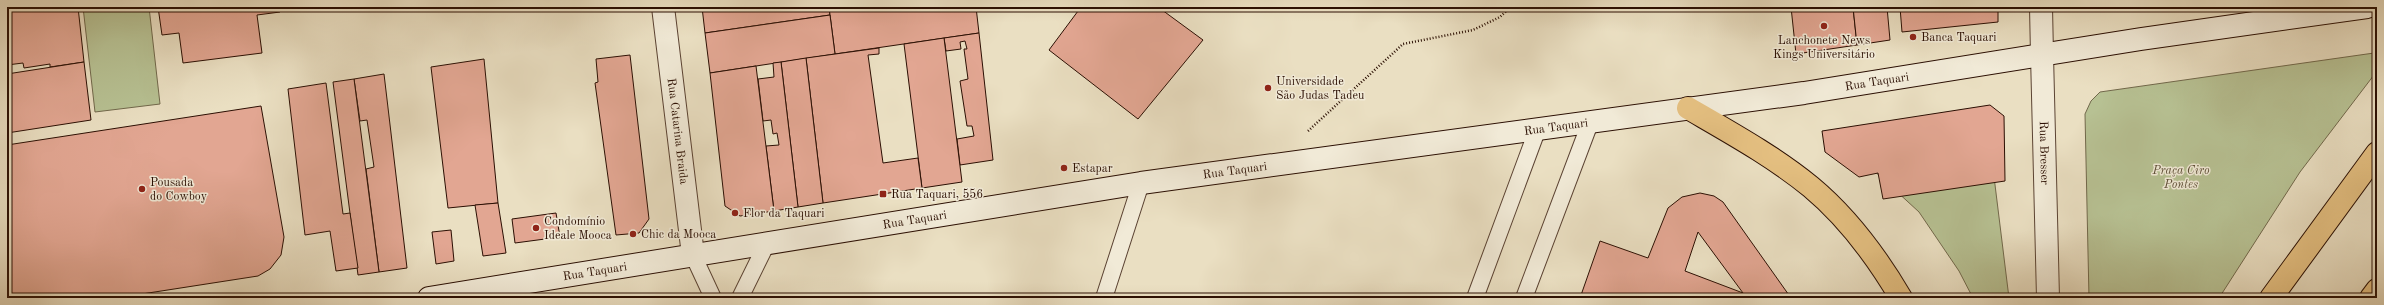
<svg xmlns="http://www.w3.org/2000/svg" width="2384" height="305" viewBox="0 0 2384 305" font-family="'Old Standard TT',serif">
	<rect width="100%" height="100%" fill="#eadfc2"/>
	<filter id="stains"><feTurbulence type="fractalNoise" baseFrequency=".005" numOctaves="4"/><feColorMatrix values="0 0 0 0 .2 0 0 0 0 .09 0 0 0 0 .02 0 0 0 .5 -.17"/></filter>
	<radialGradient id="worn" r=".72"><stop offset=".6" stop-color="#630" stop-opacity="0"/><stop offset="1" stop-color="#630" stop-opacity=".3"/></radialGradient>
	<g fill="#b7c193" stroke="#71684b">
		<path d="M83 7H149L160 104 95 112Z"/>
		<path d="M2374 53 2377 54V71L2300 172 2219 298H2089L2085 114 2091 101 2100 92Z"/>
		<path d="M1986 112 2009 298H1973L1959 271 1919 212 1834 134Z"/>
	</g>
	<g fill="#e2a692" stroke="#2b0f03" fill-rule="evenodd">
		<path d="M26 7H78L84 62 50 67V64L24 68 23 63 7 65V10Z"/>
		<path d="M158 7H279L280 12 257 15 262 53 183 63 179 33 162 35Z"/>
		<path d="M702 7H829L830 15 705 33Z"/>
		<path d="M829 7H976L979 33 835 54Z"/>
		<path d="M1081 7H1158L1203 40 1138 119 1049 50Z"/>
		<path d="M1791 7H1853L1857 45 1796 54Z"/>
		<path d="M1853 7H1887L1890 40 1857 45Z"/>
		<path d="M1900 7H1998V22L1902 32Z"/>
		<path d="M2086 7H2119L2090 11Z"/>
		<path d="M830 15 835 54 710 73 705 33Z"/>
		<path d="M979 33 993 160 960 165 957 139 974 136 972 126H967L960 81 968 79 964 49H967L965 41 960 42 961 49 946 51 944 38Z"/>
		<path d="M944 38 962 182 922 188 904 44Z"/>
		<path d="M879 48V54L868 55 883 163 918 158 922 188 823 203 806 58Z"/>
		<path d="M630 55 649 219 639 233 616 235 595 83 598 82 596 59Z"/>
		<path d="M806 58 823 203 798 207 781 62Z"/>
		<path d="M484 59 498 203 448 208 431 67Z"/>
		<path d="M84 62 91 120 7 133V74Z"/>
		<path d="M781 62 798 207 774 211 766 146 779 145 777 133 773 134 771 120 763 121 758 79 774 77 773 63Z"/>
		<path d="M756 66 774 211 740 216 725 206 710 73Z"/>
		<path d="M384 74 407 268 379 272 366 169 374 167 367 120 360 121 354 79Z"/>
		<path d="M354 79 379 272 358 275 333 82Z"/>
		<path d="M326 83 343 214 350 213 358 268 336 271 330 231 305 235 288 89Z"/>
		<path d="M1990 105 2004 116 2005 181 1883 199 1878 173 1859 177 1825 152 1822 131Z"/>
		<path d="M261 106 284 237 281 255 270 269 258 276 116 298H7V145Z"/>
		<path d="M1700 193 1714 196 1723 202 1791 298H1580L1600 241 1648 258 1668 208 1682 197ZM1698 232 1743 293 1685 271Z"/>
		<path d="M498 203 506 253 483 256 475 205Z"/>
		<path d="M556 213 560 237 515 243 512 219Z"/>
		<path d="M451 230 454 261 436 264 432 232Z"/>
	</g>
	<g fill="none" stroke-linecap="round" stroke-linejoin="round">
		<g stroke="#5b4333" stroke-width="18">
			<g id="service">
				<path d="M693 255 713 298"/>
				<path d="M740 298 767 243"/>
				<path d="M1104 298 1141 183"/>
				<path d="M1475 298 1538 128"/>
				<path d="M1524 298 1590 123"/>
			</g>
		</g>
		<g stroke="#5b4333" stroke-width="24">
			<g id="minor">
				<path id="s1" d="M663 7 693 255"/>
				<path d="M2041 7 2042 55"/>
			</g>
		</g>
		<g stroke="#5b4333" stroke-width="24">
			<g id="tertiary">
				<path id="s2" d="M2042 55 2048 298"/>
			</g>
		</g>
		<g stroke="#2b0f03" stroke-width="24">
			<g id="secondary">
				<path id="s3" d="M429 298 1141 183 1804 93 2141 39 2367 7"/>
			</g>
		</g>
		<g stroke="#2b0f03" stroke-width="24">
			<g id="primary">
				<path d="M1688 108C1731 133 1773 156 1811 187 1847 217 1878 259 1901 298"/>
				<path d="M2271 298 2377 153"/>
				<path d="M2371 298 2377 290"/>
			</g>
		</g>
		<path stroke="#2b0f03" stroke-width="2.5" stroke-dasharray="1 2" stroke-linecap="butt" d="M1308 131 1403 44 1473 30 1500 17 1511 7"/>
		<use href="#service" stroke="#f1ead7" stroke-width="16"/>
		<use href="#minor" stroke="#f1ead7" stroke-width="22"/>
		<use href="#tertiary" stroke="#f1ead7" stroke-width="22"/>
		<use href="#secondary" stroke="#f1ead7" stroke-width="22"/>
		<use href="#primary" stroke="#e5c081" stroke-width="22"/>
	</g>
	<g fill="#8f2418" stroke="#f1ead7" stroke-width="1.5">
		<circle cx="1824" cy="26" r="4"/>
		<circle cx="1913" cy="37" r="4"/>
		<circle cx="1268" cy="88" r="4"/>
		<circle cx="1064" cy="168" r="4"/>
		<circle cx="142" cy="189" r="4"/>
		<rect x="879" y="190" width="8" height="8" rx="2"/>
		<circle cx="735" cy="213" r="4"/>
		<circle cx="536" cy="228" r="4"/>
		<circle cx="633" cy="234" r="4"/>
	</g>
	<g text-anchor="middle" stroke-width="3" stroke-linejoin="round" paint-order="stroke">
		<g font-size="12" fill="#2b0f03" stroke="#f1ead7" text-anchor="start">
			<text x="1921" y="41">Banca Taquari</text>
			<text x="1824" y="44" text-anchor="middle">Lanchonete News<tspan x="1824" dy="14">Kings Universitário</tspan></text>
			<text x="1276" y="85">Universidade<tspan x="1276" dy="14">São Judas Tadeu</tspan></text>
			<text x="1072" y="172">Estapar</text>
			<text x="150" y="186">Pousada<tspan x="150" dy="14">do Cowboy</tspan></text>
			<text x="891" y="198">Rua Taquari, 556</text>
			<text x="743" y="217">Flor da Taquari</text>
			<text x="544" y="225">Condomínio<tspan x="544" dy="14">Ideale Mooca</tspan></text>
			<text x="641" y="238">Chic da Mooca</text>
		</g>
		<g font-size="12" fill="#2b0f03" stroke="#f1ead7">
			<text dy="4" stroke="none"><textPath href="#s3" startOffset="1464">Rua Taquari</textPath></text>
			<text dy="4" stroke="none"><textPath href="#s3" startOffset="1140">Rua Taquari</textPath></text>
			<text dy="4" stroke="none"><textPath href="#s1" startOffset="125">Rua Catarina Braida</textPath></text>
			<text dy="4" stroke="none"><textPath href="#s2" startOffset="98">Rua Bresser</textPath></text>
			<text dy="4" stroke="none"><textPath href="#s3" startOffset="816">Rua Taquari</textPath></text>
			<text dy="4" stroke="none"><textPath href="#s3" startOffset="492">Rua Taquari</textPath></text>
			<text dy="4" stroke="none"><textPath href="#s3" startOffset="168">Rua Taquari</textPath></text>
		</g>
		<g font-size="12" font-style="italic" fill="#5c4d35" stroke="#f1ead7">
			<text x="2181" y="174">Praça Ciro<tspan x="2181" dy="14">Pontes</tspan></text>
		</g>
	</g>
	<rect width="2384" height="305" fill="none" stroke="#eadfc2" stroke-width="24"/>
	<rect x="8" y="8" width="2368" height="289" fill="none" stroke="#2b0f03" stroke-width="2"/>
	<rect x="12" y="12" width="2360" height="281" fill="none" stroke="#2b0f03"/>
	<rect width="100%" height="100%" filter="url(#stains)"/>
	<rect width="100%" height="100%" fill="url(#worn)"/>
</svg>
